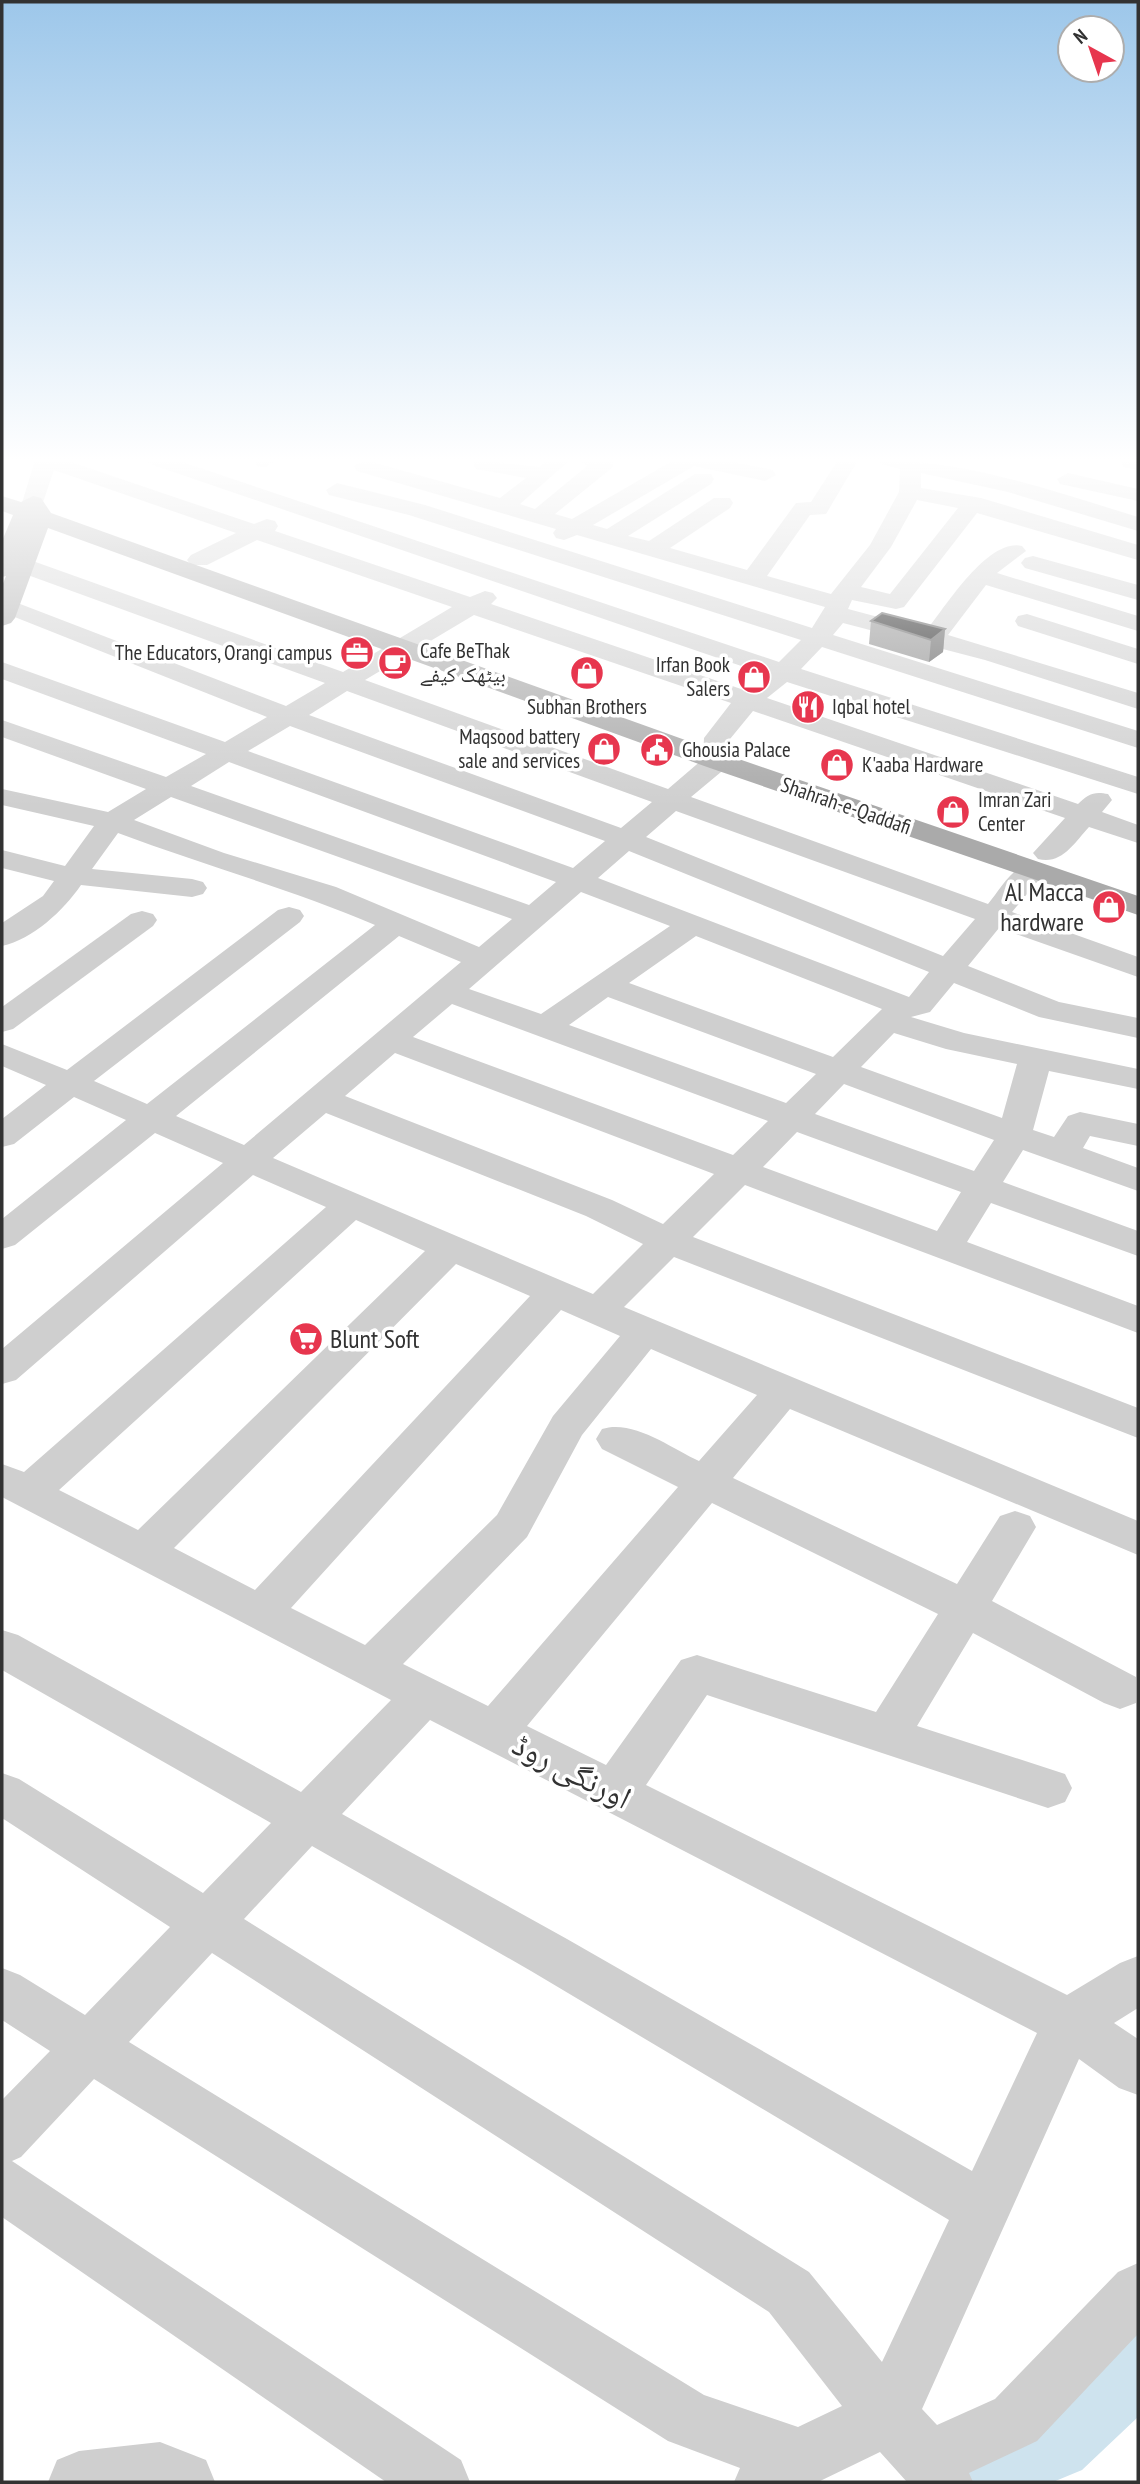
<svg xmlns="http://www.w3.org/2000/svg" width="1140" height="2484" viewBox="0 0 1140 2484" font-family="'PT Sans Narrow','Noto Naskh Arabic',sans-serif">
	<rect width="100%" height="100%" fill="#fff"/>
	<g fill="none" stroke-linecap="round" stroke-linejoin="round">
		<path fill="#cee3ee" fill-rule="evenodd" d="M1138 2324V2417L1082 2470 1053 2482H920L932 2453 1024 2412 1110 2335Z"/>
		<g fill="#cfcfcf" fill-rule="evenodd">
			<path d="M35 460H65L254 524 267 519 275 521 278 526 275 531 470 597 485 591 493 593 497 598 491 604 744 690 765 674 150 464 146 460H176L779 662 801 640 409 515 329 495 326 490 337 483 425 505 812 628 825 607 577 535 564 540 556 538 553 533 556 529 357 471 354 466 365 460 500 498 526 478 476 469 473 464 476 460 539 467 548 460H570L520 504 535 509 587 466 579 460H614L613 467 555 514 572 519 674 460H724L773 470 776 475 765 481 694 466 593 525 607 529 695 474H711L714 479 711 484 628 536 649 541 714 498H730L733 503 730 508 670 548 747 570 796 503 811 502 838 460H858L826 514 810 515 767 576 831 594 870 545 899 492 900 469 881 464 878 460C966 460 1053 491 1138 517V531L1008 492 921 473V488L981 498 1138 545V560L977 513 904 607 896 609 852 600 848 609 927 630C946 606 988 538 1022 546L1026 551 997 573 1138 616V631L986 585 948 635 1138 693V709L985 660 843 623 833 635 1138 731V748L822 647 801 669 1138 777V794L787 682 767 698 1078 804C1088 794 1094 791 1108 794L1112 800 1102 812 1138 825V843L1089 827C1074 843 1062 865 1038 859L1033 853 1065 818 753 711 730 739 731 761 727 767 691 797 988 904C1003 886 1017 857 1042 864L1047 870 1012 912 1138 957V977L999 928 968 966 1059 1002 1138 1018V1038L1039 1017 954 983 930 1012 911 1017 964 1033 1138 1069V1089L1049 1071 1033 1130 1054 1137 1068 1116 1080 1112 1138 1124V1146L1090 1136 1083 1148 1138 1168V1191L1023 1150 1003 1182 1138 1231V1256L991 1203 967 1242 1138 1306V1333L745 1185 693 1237 1138 1408V1438L674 1257 624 1307 1138 1521V1555L790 1409 733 1478 957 1584 1000 1516 1015 1511 1030 1516 1036 1527 992 1601 1136 1677V1703L1120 1709 1104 1703 973 1633 917 1726 1065 1774 1072 1788 1065 1802 1048 1808 707 1695 646 1785 1067 1995 1120 1963 1138 1956V2008L1114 2023 1138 2039V2095L1119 2088 1079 2059 922 2409 937 2425 995 2399 1118 2272 1138 2263V2334L1037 2441 969 2473 973 2482H907L880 2452 818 2482H734L740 2468 668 2441 94 2079 21 2157 12 2161 461 2460 470 2482H386L2 2217V2100L50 2051 2 2020V1968L20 1975 85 2015 170 1927 2 1818V1773L19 1779 203 1893 271 1823 2 1670V1630L18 1635 301 1792 391 1700 2 1497V1464L24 1472 326 1207 253 1175 16 1380 2 1384V1349L223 1163 155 1133 15 1245 2 1249V1219L126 1120 74 1097 14 1144 2 1147V1119L46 1085 2 1066V1044L67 1070 278 910 289 907 300 910 304 916 300 922 94 1081 147 1104 375 925C291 889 203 865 118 833L92 869 192 879 203 882 207 888 203 894 192 897 81 885C63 911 33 939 2 946V923L43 896 54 881 2 868V850L65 866 94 826 2 805V789L108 812 146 789 2 737V720L166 777 206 754 2 679V662L225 742 267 717 2 612V597L286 706 325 683 14 570 10 565 14 560H30L343 672 452 607 257 540 207 565H191L187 560 191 555 236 533 54 470 41 508H25L22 503ZM917 500 958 508 890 594 861 587 891 547ZM474 615 731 703 704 738 703 759 668 789 365 680ZM347 691 652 802 621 828 309 715ZM290 726 605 841 573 868 248 751ZM229 762 556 882 529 905 191 786ZM171 797 512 919 479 947 336 887 224 853 134 820ZM676 811 975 919 943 956 646 837ZM629 851 929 972 909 997 598 878ZM581 892 670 926 541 1014 469 989ZM399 936 461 962 244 1145 176 1116ZM696 936 882 1009 833 1057 629 983ZM608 997 816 1074 786 1103 569 1025ZM452 1004 768 1121 733 1155 413 1037ZM894 1033 946 1049 1017 1064 1002 1118 861 1067ZM395 1053 714 1174 663 1224 612 1200 345 1096ZM844 1084 994 1140 974 1171 815 1114ZM326 1113 586 1216 643 1244 593 1294 273 1158ZM797 1132 961 1192 937 1231 763 1167ZM356 1220 425 1251 138 1530 59 1490ZM456 1264 530 1296 255 1590 174 1548ZM561 1310 620 1336 553 1416 497 1515 365 1645 291 1608ZM651 1349 757 1395 699 1461C671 1448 633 1419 602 1429L596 1439 602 1449 678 1487 488 1706 403 1664 527 1537 582 1435ZM712 1503 938 1614 876 1712 697 1655 681 1660 606 1765 527 1726ZM430 1720 1037 2033 972 2171 567 1939 342 1814ZM312 1846 531 1971 949 2220 882 2362 809 2272 244 1919ZM212 1953 769 2312 842 2406 798 2427 704 2395 129 2042Z"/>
			<path d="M255 460H278L265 467 257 466Z"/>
			<path d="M1122 460H1138V470L1123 467Z"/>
			<path d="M1068 473 1138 489V501L1060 484 1057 479Z"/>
			<path d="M1033 556 1138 585V600L1025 568 1021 563 1025 558Z"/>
			<path d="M1027 614 1138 649V664L1018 626 1015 621 1018 616Z"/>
			<path d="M142 911 153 914 157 920 153 926 13 1029 2 1032V1007L131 914Z"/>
			<path d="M160 2442 206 2460 215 2482H48L57 2460 79 2451Z"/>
		</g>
		<path fill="#aaa" fill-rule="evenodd" d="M2 496 21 502 33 496 41 498 51 513 727 755 1138 896V915L707 767 48 528 15 618 11 623 2 626V586L6 576 2 577V541L13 515 2 511Z"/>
	</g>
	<path fill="#8c8c8c" d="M871 621 945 629 943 652 929 662 869 644Z"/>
	<path fill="#5e5e5e" d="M945 629 943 652 929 662 931 640Z"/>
	<path fill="#191919" stroke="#5e5e5e" stroke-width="2" d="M882 613 945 629 931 640 871 621Z"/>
	<linearGradient id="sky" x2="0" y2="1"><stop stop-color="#9dc7ea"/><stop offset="0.57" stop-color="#fff"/><stop offset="1" stop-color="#fff" stop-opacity="0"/></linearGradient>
	<rect width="1140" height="807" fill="url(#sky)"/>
	<defs>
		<g id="office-disc" transform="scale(1.75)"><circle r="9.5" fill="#e7364e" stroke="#fff"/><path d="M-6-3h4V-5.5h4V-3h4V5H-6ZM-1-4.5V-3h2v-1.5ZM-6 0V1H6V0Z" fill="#fff"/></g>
		<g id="cafe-disc" transform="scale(1.75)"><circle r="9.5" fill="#e7364e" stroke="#fff"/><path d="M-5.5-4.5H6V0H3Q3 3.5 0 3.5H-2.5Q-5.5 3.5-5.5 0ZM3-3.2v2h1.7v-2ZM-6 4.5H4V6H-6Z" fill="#fff"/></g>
		<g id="shop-disc" transform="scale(1.75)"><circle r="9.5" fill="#e7364e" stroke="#fff"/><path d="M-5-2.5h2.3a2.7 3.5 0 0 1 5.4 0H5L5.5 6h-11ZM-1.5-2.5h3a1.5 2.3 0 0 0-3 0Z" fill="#fff"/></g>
		<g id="restaurant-disc" transform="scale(1.75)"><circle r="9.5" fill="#e7364e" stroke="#fff"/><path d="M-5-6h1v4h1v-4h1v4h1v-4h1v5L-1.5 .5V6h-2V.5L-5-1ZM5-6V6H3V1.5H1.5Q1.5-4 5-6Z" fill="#fff"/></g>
		<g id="civic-disc" transform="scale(1.75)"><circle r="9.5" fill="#e7364e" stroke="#fff"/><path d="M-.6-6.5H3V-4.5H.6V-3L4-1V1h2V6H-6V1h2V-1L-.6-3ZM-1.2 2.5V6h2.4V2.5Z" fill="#fff"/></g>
		<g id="supermarket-disc" transform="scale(1.75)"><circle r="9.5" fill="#e7364e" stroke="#fff"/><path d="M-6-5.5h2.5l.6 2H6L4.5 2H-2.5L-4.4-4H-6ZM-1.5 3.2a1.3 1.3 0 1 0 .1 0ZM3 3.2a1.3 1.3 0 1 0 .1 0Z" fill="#fff"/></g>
	</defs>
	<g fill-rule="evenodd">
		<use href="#office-disc" x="357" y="653"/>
		<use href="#cafe-disc" x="395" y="663"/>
		<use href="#shop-disc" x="587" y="673"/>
		<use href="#shop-disc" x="754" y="677"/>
		<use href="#restaurant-disc" x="808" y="707"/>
		<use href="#shop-disc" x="604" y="749"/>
		<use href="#civic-disc" x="657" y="750"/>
		<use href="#shop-disc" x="837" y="765"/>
		<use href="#shop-disc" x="953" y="812"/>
		<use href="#shop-disc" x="1109" y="907"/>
		<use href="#supermarket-disc" x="306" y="1339"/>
	</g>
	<g text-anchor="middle" stroke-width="7" stroke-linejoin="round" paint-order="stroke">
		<g font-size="21" fill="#323232" stroke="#fff" text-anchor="start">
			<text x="420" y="658">Cafe BeThak<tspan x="420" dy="24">بیٹھک کیفے</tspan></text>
			<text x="332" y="660" text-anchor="end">The Educators, Orangi campus</text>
			<text x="730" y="672" text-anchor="end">Irfan Book<tspan x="730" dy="24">Salers</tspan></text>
			<text x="587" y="714" text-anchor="middle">Subhan Brothers</text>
			<text x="832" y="714">Iqbal hotel</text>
			<text x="580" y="744" text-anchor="end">Maqsood battery<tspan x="580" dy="24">sale and services</tspan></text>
			<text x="682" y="757">Ghousia Palace</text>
			<text x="862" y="772">K'aaba Hardware</text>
			<text x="978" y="807">Imran Zari<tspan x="978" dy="24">Center</tspan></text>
		</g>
		<g font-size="21" fill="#323232" stroke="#fff">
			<text transform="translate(846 806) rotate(19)" y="7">Shahrah-e-Qaddafi</text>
		</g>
		<g font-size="26" fill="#323232" stroke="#fff" text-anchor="end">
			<text x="1084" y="901">Al Macca<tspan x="1084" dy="30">hardware</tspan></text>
			<text x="330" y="1348" text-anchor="start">Blunt Soft</text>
		</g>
		<g font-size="32" fill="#323232" stroke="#fff">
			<text transform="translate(572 1771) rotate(27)" y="11">اورنگی روڈ</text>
		</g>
	</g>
	<rect width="1140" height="2484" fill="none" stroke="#323232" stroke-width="7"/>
	<g transform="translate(1091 49) rotate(320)"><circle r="33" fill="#ffffff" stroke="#adadad" stroke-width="2"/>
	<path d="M0-5L12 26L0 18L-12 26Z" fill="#e7364e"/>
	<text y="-10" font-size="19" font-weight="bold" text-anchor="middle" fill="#323232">N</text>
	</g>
</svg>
